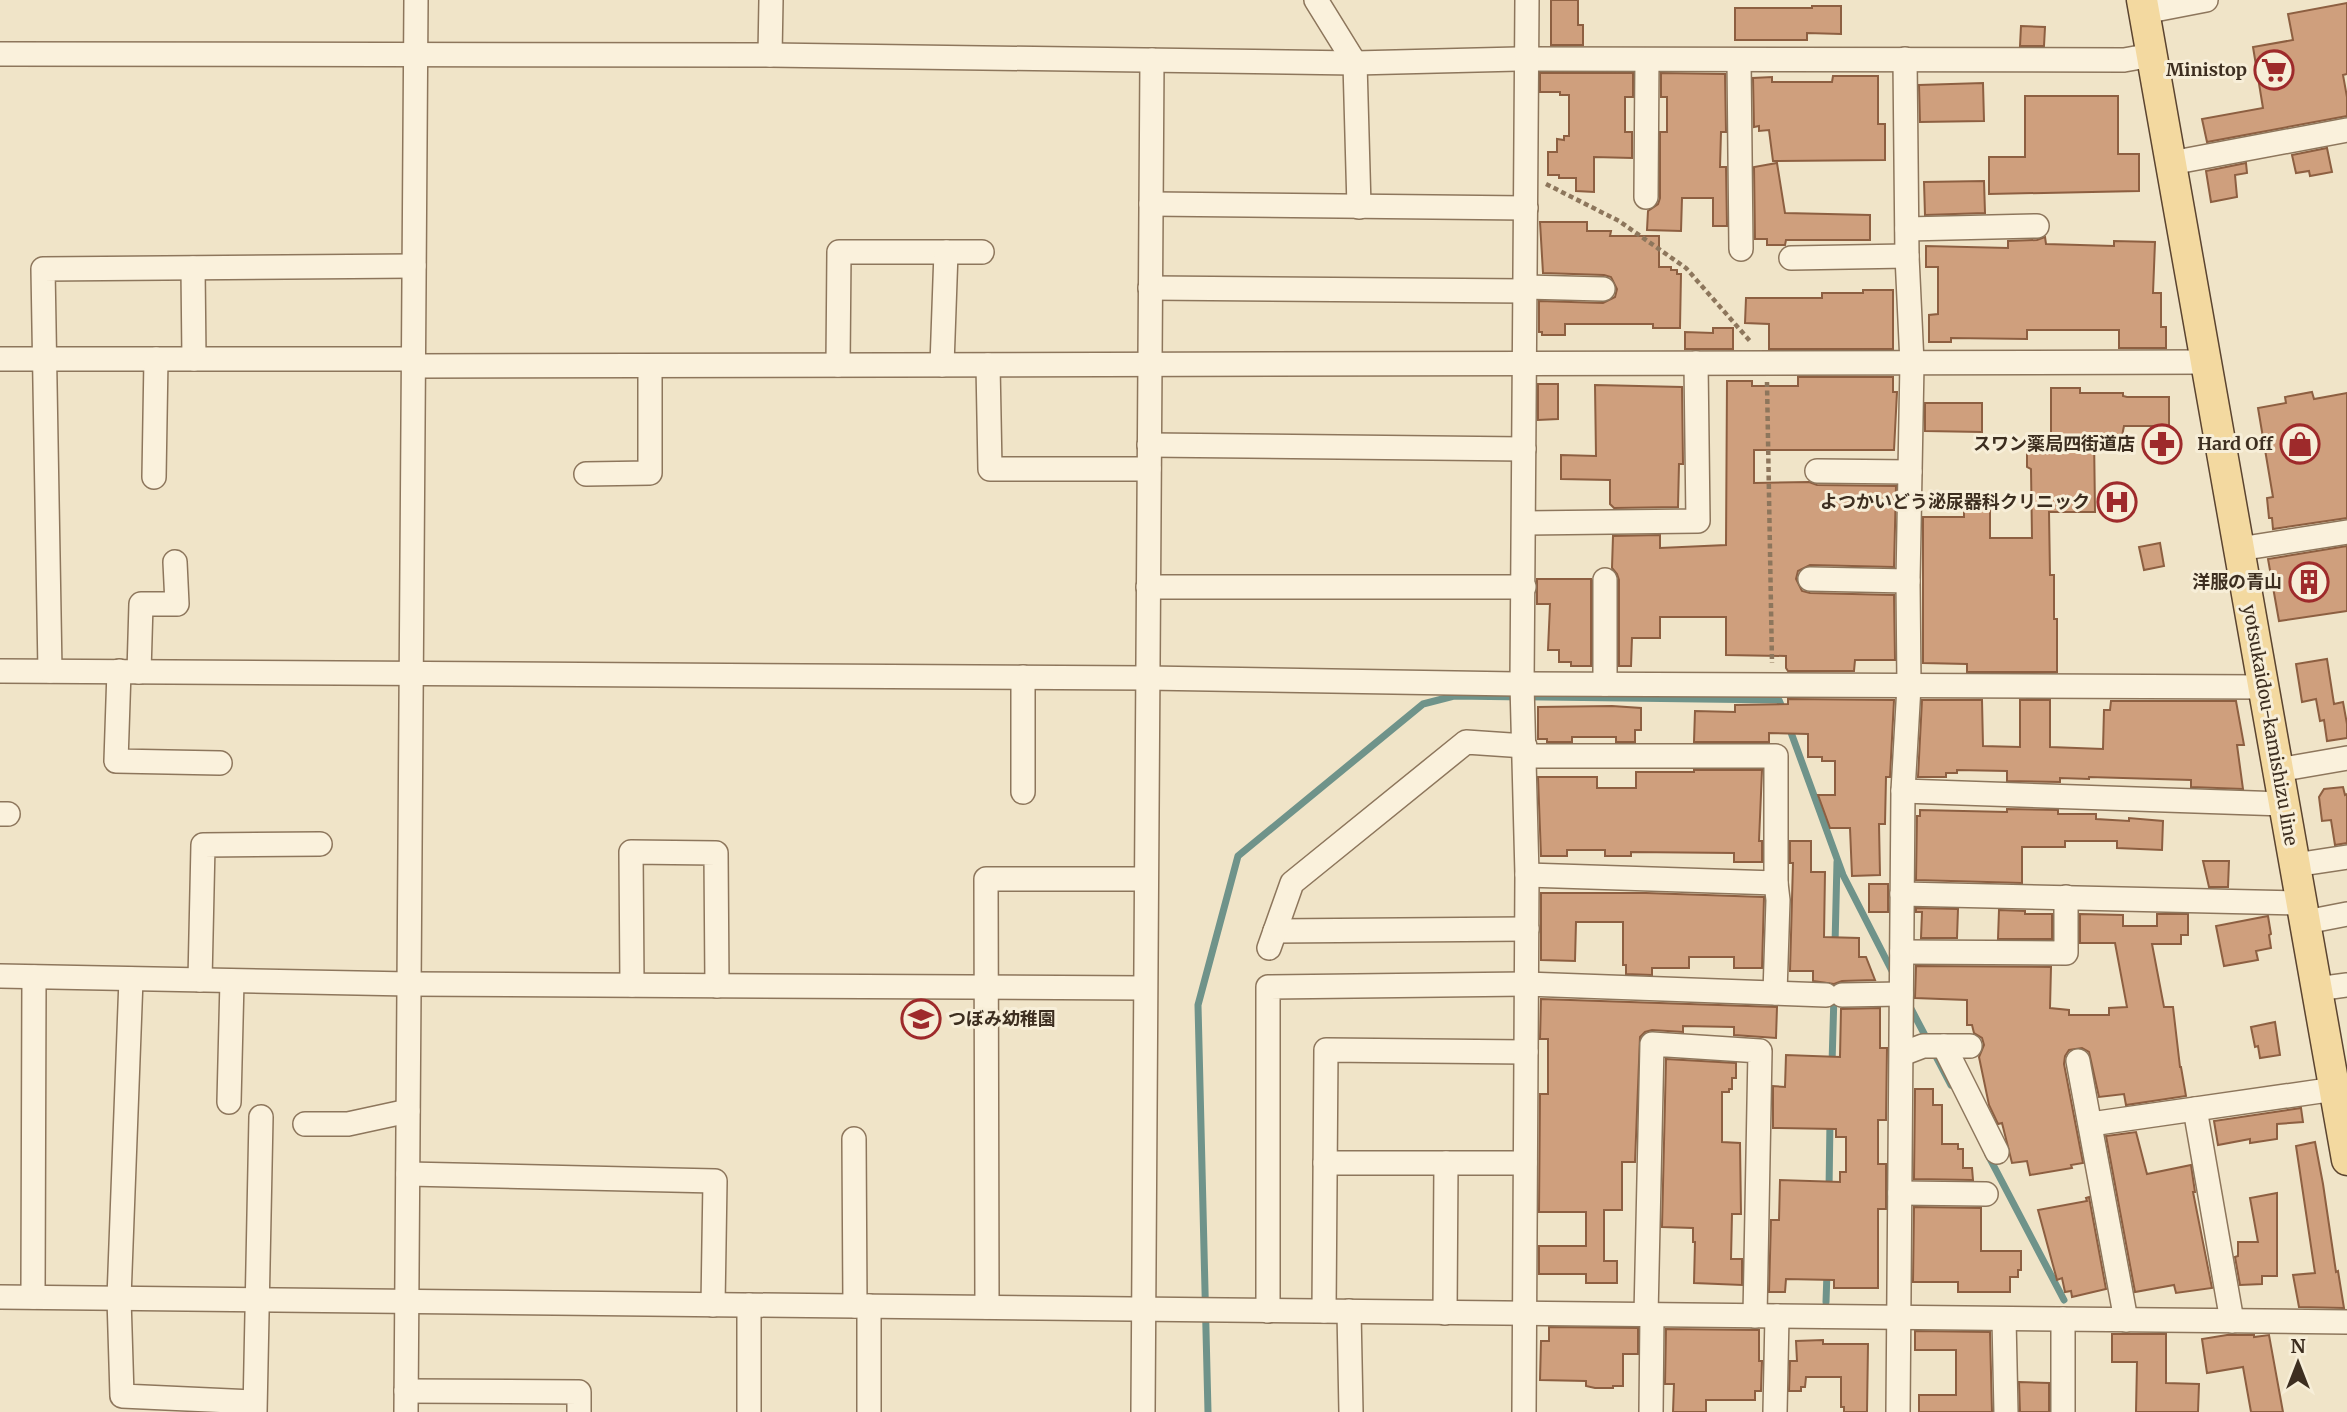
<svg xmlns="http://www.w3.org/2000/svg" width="2347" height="1412" viewBox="0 0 2347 1412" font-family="Merriweather,'Noto Sans JP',serif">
	<rect width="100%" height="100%" fill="#f0e4c8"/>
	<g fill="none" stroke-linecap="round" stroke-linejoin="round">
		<g stroke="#6f938a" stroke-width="7">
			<path d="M1789 727 1843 875 1893 973"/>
			<path d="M1835 945 1837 862"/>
			<path d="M1908 1003 1951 1085"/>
			<path d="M1832 1064 1834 995"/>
			<path d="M1988 1155 2064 1300"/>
			<path d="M1829 1190 1830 1121"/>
			<path d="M1826 1302 1827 1272"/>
			<path d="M1208 1412 1198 1005 1238 856 1423 704 1454 696 1779 700 1784 712"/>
		</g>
	</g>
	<g fill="#cf9f7d" stroke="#8d5f41" stroke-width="2">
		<path d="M1551 0H1578V25H1583V45H1551Z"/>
		<path d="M2347 3V74L2343 75 2347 97V116L2207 142 2202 119 2263 108 2253 47 2293 40 2288 14Z"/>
		<path d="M1812 6H1841V34L1807 33V40H1735V8H1812Z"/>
		<path d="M2021 26 2045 27 2044 46H2020Z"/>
		<path d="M1540 73H1633V97H1625V132H1632V158L1594 157V192L1576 191V178H1559V175H1548V152H1557V139L1564 140V136H1569V95H1560V92H1540Z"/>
		<path d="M1661 73 1725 74 1726 132H1721L1720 167H1726L1727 226H1713V198H1682L1681 231 1647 230 1648 211 1658 204 1660 198V132H1667V97H1661Z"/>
		<path d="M1833 76H1878V124H1885V160L1773 161 1769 130 1759 131V126L1754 127 1753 78 1772 77V82H1832Z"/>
		<path d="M1983 83 1984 121 1920 122 1919 85Z"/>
		<path d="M2025 96H2118V154H2139V191L1989 194V157H2025Z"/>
		<path d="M2327 148 2332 172 2310 176 2309 171 2296 173 2292 155Z"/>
		<path d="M1777 163 1785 213 1870 215V240H1786L1785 245H1767V239H1755L1754 167Z"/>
		<path d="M2246 163 2247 173 2235 175 2237 197 2211 202 2206 171Z"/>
		<path d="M1984 181 1985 213 1925 215 1924 182Z"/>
		<path d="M1540 222H1587V231H1611L1610 236H1659V267H1671V270H1677V274H1681L1680 328H1653V324H1565V335H1542V332H1539V301L1603 303 1615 297 1617 289 1611 277 1604 275 1543 273Z"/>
		<path d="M2045 237 2046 244 2114 246V241L2155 242 2153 293H2161V327H2166V348H2119V330H2027V339L1951 338V342H1929V315L1938 314V267H1926V246L2008 248V241L2037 240Z"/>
		<path d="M1863 290H1893V349H1769V324L1745 323 1746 298H1822V293H1863Z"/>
		<path d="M1713 328H1733V349H1685V332L1713 333Z"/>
		<path d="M1798 377H1893V392H1897L1894 450H1754V483L1809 482 1817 485 1896 486 1894 567 1810 565 1798 571 1796 579 1802 591 1810 593 1894 595 1895 660H1855L1854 671H1788L1786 668V656L1726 655V617H1660V638H1632L1631 666H1619V580L1617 574 1612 568 1613 536 1660 535V548L1726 545 1727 381H1752V386H1798Z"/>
		<path d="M1538 384H1558V419L1538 420Z"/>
		<path d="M1595 385 1682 387 1683 464H1679L1678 507 1614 508 1610 504V480L1561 479V455L1596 456Z"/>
		<path d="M2051 388H2080V393H2123V396L2127 397H2169V426H2124L2122 436 2094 435 2095 512H2049L2050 575H2054V619H2057V672H1967V664L1923 663V517H1964V508H1990V538H2032L2031 469 2027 467V443H2030V438H2051Z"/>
		<path d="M2312 392 2314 399 2347 393V518L2273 529 2272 518H2269L2267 498 2273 497 2258 408 2286 403 2285 397Z"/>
		<path d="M1925 403H1982V432L1925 431Z"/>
		<path d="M2160 543 2164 566 2144 570 2139 547Z"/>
		<path d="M2347 546V611L2279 621 2268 559Z"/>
		<path d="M1537 579H1591V666H1571V662H1559V650H1548L1550 604H1537Z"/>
		<path d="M2327 659 2334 704 2343 702 2347 724V738L2327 741 2324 720 2320 721 2316 699 2302 702 2296 664Z"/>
		<path d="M1788 699 1894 700 1890 777H1886L1885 824H1879L1880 875 1852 876 1850 828H1830L1818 795H1835V761H1822V757H1808V734L1769 733V742H1694L1695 711 1735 712V705L1788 704Z"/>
		<path d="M1922 700H1982L1983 746 2020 747V700H2050V747L2103 749 2104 710H2110L2111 701H2236L2244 745H2237L2243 789 2191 787V780L2089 777V779L2060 778V782L2007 781V771L1957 770V773H1946V777H1918Z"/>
		<path d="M1612 706 1641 708V730H1635V742H1616V737H1572V742H1547V739H1538V707Z"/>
		<path d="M1694 770H1762L1759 841H1762V862H1734V853L1631 852V856H1605V850H1567V856H1541L1538 777H1597V788H1636V772H1694Z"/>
		<path d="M2343 787 2345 795 2347 794V843L2335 845 2331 820 2322 821 2319 797 2324 789Z"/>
		<path d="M2007 809 2058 810V814H2096V819L2129 821V818L2163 821 2162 850 2117 848V841H2065V847H2022V883L1916 880 1917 816H1920V810L2007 812Z"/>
		<path d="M1790 841H1811V872H1825L1824 937 1859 938V957H1866L1875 980 1842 981 1834 984 1813 981V971H1790L1793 863H1790Z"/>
		<path d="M2203 861H2229L2228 887H2209Z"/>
		<rect x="1869" y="884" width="19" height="28"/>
		<path d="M1541 893H1646L1764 897 1762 968H1734V957H1689V968H1652V975L1626 974V965H1623V922H1576L1575 961 1541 960Z"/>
		<path d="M1916 908 1958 909 1957 938H1921L1922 912H1916Z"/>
		<path d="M1999 910 2025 911V914H2052V939H1998Z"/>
		<path d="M2080 914 2123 915V926H2157V914H2188V935H2181V944H2152L2164 1007H2173L2180 1067H2181L2186 1096 2126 1105 2124 1094 2099 1097 2089 1052 2082 1048 2069 1050 2065 1056 2064 1064 2083 1163 2071 1165 2072 1168 2030 1175 2027 1161 2012 1163 2002 1123 1998 1124 1989 1105 1979 1057 1984 1045 1982 1038 1974 1033 1972 1025H1967V1000L1915 998 1916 966 2051 967 2050 1008 2069 1010V1015H2109V1008L2127 1007 2115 943H2080Z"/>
		<path d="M2268 916 2271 934 2269 935 2271 948 2256 951 2258 960 2224 966 2216 926Z"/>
		<path d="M1541 999 1777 1007 1776 1038 1734 1035V1027L1683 1026V1032L1652 1030 1645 1032 1640 1037 1635 1162H1622V1210H1604V1261H1617V1283H1586V1274H1539V1246H1586V1212H1539L1540 1094H1548V1039H1540Z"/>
		<path d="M1880 1008V1048H1887L1886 1120H1878V1164H1886V1209H1878V1288H1834V1280L1786 1279 1785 1292H1769L1771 1220H1779L1780 1180 1840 1182V1172H1846V1137H1836V1129L1773 1128V1086L1785 1087 1786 1055 1840 1057 1841 1009Z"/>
		<path d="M2275 1022 2280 1055 2260 1058 2258 1046 2255 1047 2251 1027Z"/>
		<path d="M1666 1059 1736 1063V1078H1732V1089H1729V1092H1722V1142L1740 1143 1741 1214H1732L1731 1259H1742V1285L1694 1283 1695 1242H1693V1228L1662 1227Z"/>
		<path d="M1915 1089H1933V1105H1942V1144H1958V1149H1963V1168H1972L1973 1180 1914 1179Z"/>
		<path d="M2301 1108 2303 1122 2277 1124V1139L2250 1143V1139L2218 1145 2214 1121Z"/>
		<path d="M2136 1132 2147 1174 2191 1165 2195 1192H2193L2212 1288 2176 1293 2174 1285 2135 1292 2106 1136Z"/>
		<path d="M2315 1142 2323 1184 2336 1272 2338 1271 2344 1308 2299 1307 2293 1275 2315 1273 2296 1146Z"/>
		<path d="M2277 1193V1276H2262V1284L2240 1285 2235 1257 2238 1256V1242H2258L2250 1198Z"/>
		<path d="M2089 1197 2106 1289 2072 1297 2071 1291 2065 1292 2062 1278 2057 1280 2038 1210 2087 1201 2086 1198Z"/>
		<path d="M1914 1207 1981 1208V1251H2021V1270H2018V1277H2010V1292H1958V1282H1913Z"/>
		<path d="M1549 1327 1638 1328V1354H1623V1386H1613V1388H1595L1586 1386V1381L1540 1380 1541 1341H1549Z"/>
		<path d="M1666 1329 1759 1330V1361H1762L1761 1391H1755V1400H1706V1412H1673L1674 1384H1665Z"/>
		<path d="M1915 1331 1990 1332 1992 1412H1919V1395H1956V1350H1915Z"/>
		<path d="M2112 1334H2166V1383L2199 1384 2198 1412H2136L2137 1362H2112Z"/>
		<path d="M2227 1335H2254V1337L2269 1335 2283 1412H2251L2243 1367 2207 1373 2202 1339Z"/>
		<path d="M1823 1340V1344H1868L1867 1412H1844V1407H1841V1377H1806L1805 1387H1801V1391H1789L1790 1361H1797L1796 1341Z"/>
		<path d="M2019 1382 2049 1383V1412H2020Z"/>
	</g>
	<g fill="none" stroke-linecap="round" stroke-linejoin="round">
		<g stroke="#8d765c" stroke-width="26">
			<g id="minor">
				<path d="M1316 0 1355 63 1359 207"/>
				<path d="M2144 12 2206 0"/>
				<path d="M0 54 770 55 1355 63 1518 59 2124 60 2152 55"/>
				<path d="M770 55 771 0"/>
				<path d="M1739 60 1741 249"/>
				<path d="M2171 163 2347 130"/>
				<path d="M1646 197 1647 60"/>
				<path d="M1151 204 1526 208"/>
				<path d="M1907 229 2037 226"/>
				<path d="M1791 258 1907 256"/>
				<path d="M193 268 194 359"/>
				<path d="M1526 287 1603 289"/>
				<path d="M1150 288 1526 291"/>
				<path d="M0 359H413"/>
				<path d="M838 365 839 252H982"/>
				<path d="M942 365 946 252"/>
				<path d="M988 365 990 469H1149"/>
				<path d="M413 366 2206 362"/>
				<path d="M1149 445 1524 449"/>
				<path d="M1817 471 1910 472"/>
				<path d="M586 474 650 473V366"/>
				<path d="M154 477 156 359"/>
				<path d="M1525 523 1698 521 1696 363"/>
				<path d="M2239 549 2347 532"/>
				<path d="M1810 579 1908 581"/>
				<path d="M1148 587H1524"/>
				<path d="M0 671 1147 678 1516 684 2263 687"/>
				<path d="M50 671 43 269 414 266"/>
				<path d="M119 671 116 761 220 763"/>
				<path d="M139 672 141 604H177L175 562"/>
				<path d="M1023 677V792"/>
				<path d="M1605 684V580"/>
				<path d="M1525 756H1776V883L1527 875"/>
				<path d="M2278 770 2347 758"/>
				<path d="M1903 791 2284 804"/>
				<path d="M0 814H8"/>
				<path d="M2295 865 2347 857"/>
				<path d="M1902 894 2302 903"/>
				<path d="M2306 922 2347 914"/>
				<path d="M1275 931 1527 929"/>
				<path d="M1269 948 1292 883 1466 742 1525 746"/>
				<path d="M1902 952 2066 953V897"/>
				<path d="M0 976 409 984 1145 988"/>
				<path d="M131 979 119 1298 122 1396 253 1402"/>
				<path d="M200 980 203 845 320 844"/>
				<path d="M632 985 631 852 716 853 717 986"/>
				<path d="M2317 989 2347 985"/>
				<path d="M1775 993 1778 900 1776 883"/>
				<path d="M1842 995 1901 994"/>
				<path d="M1944 1046 1997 1152"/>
				<path d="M1902 1054 1923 1046H1970"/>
				<path d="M2078 1061 2126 1320"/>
				<path d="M229 1102 232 981"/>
				<path d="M2195 1109 2232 1321"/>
				<path d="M305 1124H348L408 1111"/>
				<path d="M2091 1124 2335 1089"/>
				<path d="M854 1139 855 1306"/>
				<path d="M1325 1163H1525"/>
				<path d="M408 1174 715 1181 713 1305"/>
				<path d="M1900 1193 1986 1194"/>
				<path d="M0 1297 2347 1322"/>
				<path d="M33 1297 34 977"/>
				<path d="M749 1305V1412"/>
				<path d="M987 1307 986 879H1146"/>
				<path d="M1268 1311V987L1526 984 1826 995"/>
				<path d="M1324 1311 1326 1050 1526 1052"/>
				<path d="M1349 1311 1351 1412"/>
				<path d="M1445 1313 1446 1163"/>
				<path d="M1646 1315 1652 1044 1760 1051 1755 1316"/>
				<path d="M2004 1319 2006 1412"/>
				<path d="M406 1391 579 1392V1412"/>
				<path d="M255 1412 261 1117"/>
				<path d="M406 1412 416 0"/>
				<path d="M869 1412V1306"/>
				<path d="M1143 1412 1152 60"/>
				<path d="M1524 1412 1527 875 1522 684 1527 0"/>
				<path d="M1651 1412 1652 1315"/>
				<path d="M1775 1412 1777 1316"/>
				<path d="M1898 1412 1903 791 1909 686 1908 581 1912 363 1907 256 1905 59"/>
				<path d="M2063 1412V1319"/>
			</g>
		</g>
		<g stroke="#5b4430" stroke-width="33">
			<path id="major" d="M2142 0 2347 1160"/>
		</g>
		<g stroke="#8d765c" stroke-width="4.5" stroke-dasharray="5 3.5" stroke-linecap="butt">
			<path d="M1546 184 1619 221 1686 268 1750 341"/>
			<path d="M1767 382 1772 663"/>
		</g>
		<use href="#minor" stroke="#faf1dc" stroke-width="23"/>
		<use href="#major" stroke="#f3d9a0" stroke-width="30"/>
	</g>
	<defs>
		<g id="supermarket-ring" transform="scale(2.0125)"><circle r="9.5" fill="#f7eed8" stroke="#9e2a2b" stroke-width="1.5"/><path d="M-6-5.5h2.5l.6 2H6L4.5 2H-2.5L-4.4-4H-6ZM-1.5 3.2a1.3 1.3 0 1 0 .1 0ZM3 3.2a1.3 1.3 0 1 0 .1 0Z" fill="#9e2a2b"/></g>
		<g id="pharmacy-ring" transform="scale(2.0125)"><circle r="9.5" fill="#f7eed8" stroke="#9e2a2b" stroke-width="1.5"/><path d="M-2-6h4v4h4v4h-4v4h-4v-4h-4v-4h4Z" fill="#9e2a2b"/></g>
		<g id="shop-ring" transform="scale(2.0125)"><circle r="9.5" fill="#f7eed8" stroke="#9e2a2b" stroke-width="1.5"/><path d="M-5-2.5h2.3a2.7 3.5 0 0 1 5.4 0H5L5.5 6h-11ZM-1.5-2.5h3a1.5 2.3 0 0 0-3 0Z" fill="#9e2a2b"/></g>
		<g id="hospital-ring" transform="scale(2.0125)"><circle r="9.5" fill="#f7eed8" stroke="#9e2a2b" stroke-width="1.5"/><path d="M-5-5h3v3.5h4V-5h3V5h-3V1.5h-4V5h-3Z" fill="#9e2a2b"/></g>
		<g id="building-ring" transform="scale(2.0125)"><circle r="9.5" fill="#f7eed8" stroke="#9e2a2b" stroke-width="1.5"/><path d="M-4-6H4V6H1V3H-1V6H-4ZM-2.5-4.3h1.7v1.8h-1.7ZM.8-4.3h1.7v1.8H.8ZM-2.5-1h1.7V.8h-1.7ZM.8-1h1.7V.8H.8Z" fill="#9e2a2b"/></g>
		<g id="school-ring" transform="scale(2.0125)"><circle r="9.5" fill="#f7eed8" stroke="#9e2a2b" stroke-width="1.5"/><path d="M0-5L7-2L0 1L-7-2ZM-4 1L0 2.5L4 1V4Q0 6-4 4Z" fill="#9e2a2b"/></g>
	</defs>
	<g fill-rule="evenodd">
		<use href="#supermarket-ring" x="2274" y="70"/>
		<use href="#pharmacy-ring" x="2162" y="444"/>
		<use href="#shop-ring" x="2300" y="444"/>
		<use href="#hospital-ring" x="2117" y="502"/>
		<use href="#building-ring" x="2309" y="582"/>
		<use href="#school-ring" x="921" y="1019"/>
	</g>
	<g text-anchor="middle" stroke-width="6" stroke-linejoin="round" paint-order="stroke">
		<g font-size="18" font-weight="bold" fill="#3d2e20" stroke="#f7eed8" text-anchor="end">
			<text x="2247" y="76">Ministop</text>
			<text x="2135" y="450">スワン薬局四街道店</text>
			<text x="2273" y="450">Hard Off</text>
			<text x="2090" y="508">よつかいどう泌尿器科クリニック</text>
			<text x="2282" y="588">洋服の青山</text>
			<text x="948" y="1025" text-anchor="start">つぼみ幼稚園</text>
		</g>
		<g font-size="18" fill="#3d2e20" stroke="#f7eed8">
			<text transform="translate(2270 725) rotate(80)" y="6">yotsukaidou-kamishizu line</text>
		</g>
	</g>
	<g transform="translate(2298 1363)" stroke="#f7eed8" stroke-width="5" paint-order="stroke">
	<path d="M0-5L12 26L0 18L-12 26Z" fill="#3d2e20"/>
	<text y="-10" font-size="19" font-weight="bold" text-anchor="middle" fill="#3d2e20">N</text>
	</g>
</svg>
